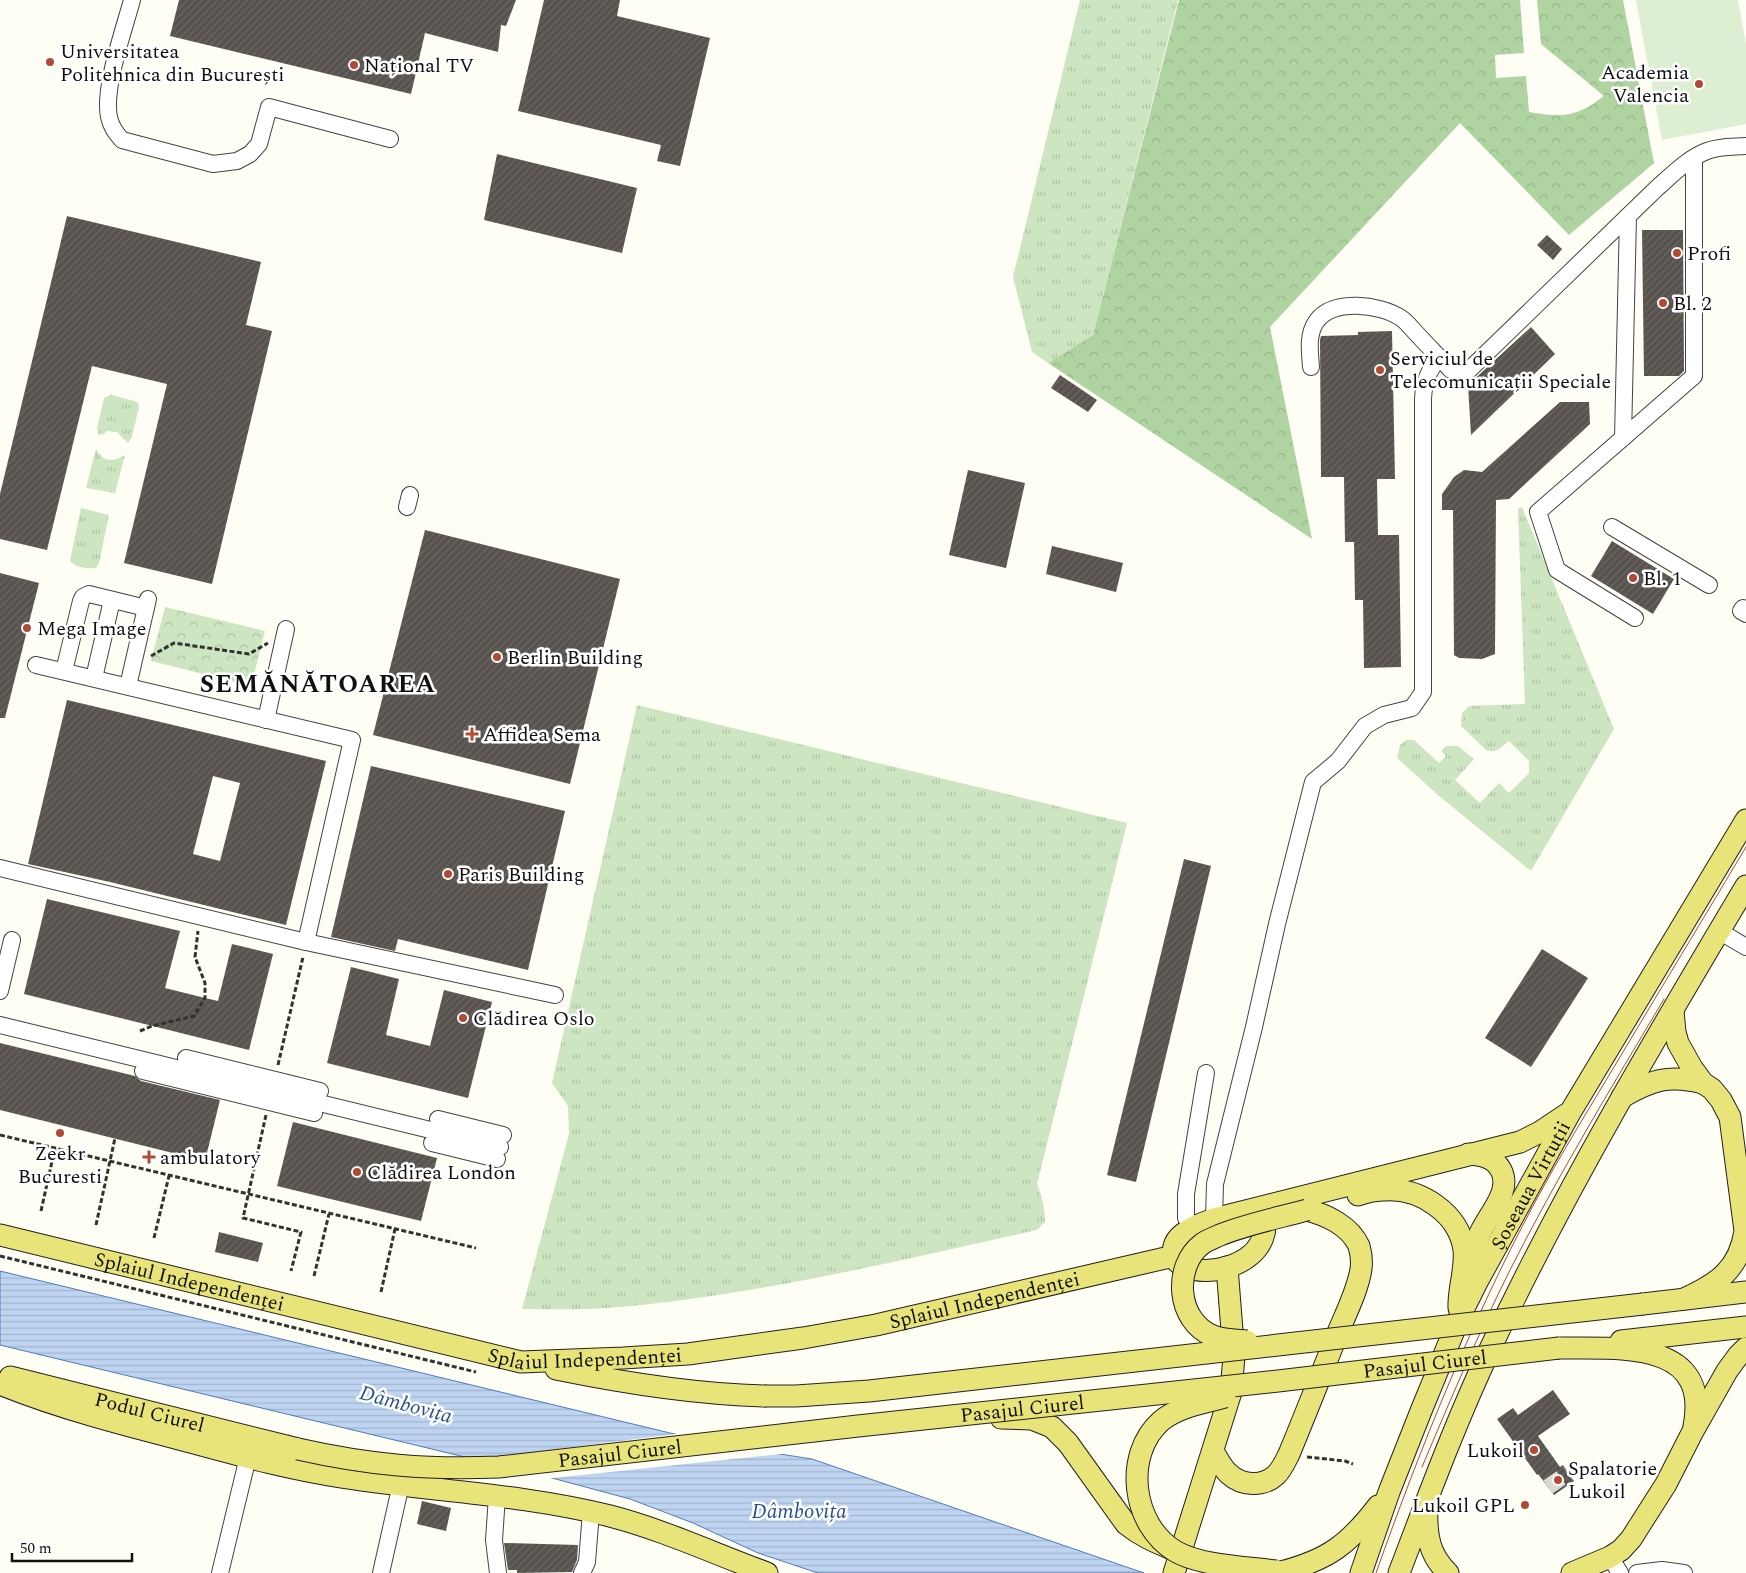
<svg xmlns="http://www.w3.org/2000/svg" width="1746" height="1573" viewBox="0 0 1746 1573" font-family="Spectral,serif">
	<defs>
		<pattern id="grass-tufts" width="24" height="20" patternUnits="userSpaceOnUse" patternTransform="scale(1.25)"><rect width="24" height="20" fill="#cde5c1"/><path d="M3 7l-1-3M5 7V3M7 7l1-3M15 17l-1-3M17 17v-4M19 17l1-3" fill="none" stroke="#afc3a5"/></pattern>
		<pattern id="forest-crowns" width="20" height="18" patternUnits="userSpaceOnUse" patternTransform="scale(1.25)"><rect width="20" height="18" fill="#afd4a2"/><path d="M2 6a3 3 0 1 1 6 0M12 15a3 3 0 1 1 6 0" fill="none" stroke="#96b58a"/></pattern>
		<pattern id="park-crowns" width="20" height="18" patternUnits="userSpaceOnUse" patternTransform="scale(1.25)"><rect width="20" height="18" fill="#cde5c1"/><path d="M2 6a3 3 0 1 1 6 0M12 15a3 3 0 1 1 6 0" fill="none" stroke="#afc3a5"/></pattern>
		<pattern id="water-rules" width="6" height="5" patternUnits="userSpaceOnUse" patternTransform="scale(1.25)"><rect width="6" height="5" fill="#bed4f0"/><path d="M0 2.5h6" fill="none" stroke="#a2b5cd"/></pattern>
		<pattern id="building-hatch" width="6" height="6" patternUnits="userSpaceOnUse" patternTransform="scale(1.25)"><rect width="6" height="6" fill="#58534e"/><path d="M-1 1l2-2M0 6l6-6M5 7l2-2" fill="none" stroke="#6b6763"/></pattern>
	</defs>
	<rect width="100%" height="100%" fill="#fefef4"/>
	<g fill="url(#grass-tufts)">
		<path d="M1080 0H1178L1093 335 1048 363 1032 352 1013 277Z"/>
		<path d="M111 395 138 402 139 407 132 437 128 443 117 432 107 431 104 434 99 435 97 428 104 398Z"/>
		<path d="M96 449C104 463 113 462 125 455L115 493 86 488Z"/>
		<path d="M1522 507 1614 729 1531 871 1438 795 1397 758 1400 745 1406 740H1414L1439 763 1446 756 1441 751 1446 746H1458L1474 759 1455 780 1480 803 1499 783 1509 793 1529 773V761L1509 741C1501 747 1497 754 1486 750L1461 726 1462 713 1469 706 1525 704 1518 509Z"/>
		<path d="M81 508 109 515 99 563 97 567C89 570 75 567 70 561Z"/>
		<path d="M637 705 1127 823 1037 1184C1042 1197 1045 1208 1045 1222L1037 1230C896 1261 750 1297 606 1308 578 1310 550 1309 522 1309L569 1134 568 1106 552 1083Z"/>
	</g>
	<path fill="url(#forest-crowns)" d="M1179 0H1520L1524 53 1495 55 1496 78 1526 76 1529 112C1562 118 1577 117 1604 96L1541 44 1537 0H1623L1654 163 1569 235 1460 123 1270 327 1312 539 1048 363 1093 335Z"/>
	<path fill="url(#park-crowns)" d="M165 607 265 631 251 686 151 661Z"/>
	<path fill="#deeed2" d="M1636 0H1738L1746 44V124L1662 140Z"/>
	<path fill="url(#water-rules)" stroke="#4e7bbe" d="M0 1271 670 1433 741 1448 812 1459 1144 1573H818L758 1553 693 1523 630 1499 552 1478 0 1345Z"/>
	<path fill="#fefef4" d="M683 1433 742 1445 791 1453 544 1479 460 1458 503 1456Z"/>
	<g fill="url(#building-hatch)" fill-rule="evenodd">
		<path d="M179 0H516L506 26 501 25 498 52 425 33 411 94 170 36Z"/>
		<path d="M544 0H620L617 16 710 38 680 166 657 161 661 145 518 111Z"/>
		<path d="M497 154 637 188 622 253 484 220Z"/>
		<path d="M67 216 261 262 246 325 272 331 212 584 124 563 167 384 92 366 47 550 0 539V494Z"/>
		<path d="M1642 230H1683L1684 371 1679 376H1644Z"/>
		<path d="M1547 235 1562 249 1553 260 1537 245Z"/>
		<path d="M1531 327 1555 354 1471 435 1468 385Z"/>
		<path d="M1392 331 1395 479H1377L1378 535H1399L1401 667 1364 668 1363 600H1355L1354 542H1345L1344 477H1321L1320 340 1321 336 1358 335V332Z"/>
		<path d="M1060 375 1097 400 1088 412 1051 388Z"/>
		<path d="M1560 402H1589L1590 424 1509 499 1496 500 1495 654 1482 659 1459 658 1454 655 1453 510H1442V494L1454 477 1464 470 1482 472Z"/>
		<path d="M968 470 1025 483 1006 568 949 555Z"/>
		<path d="M425 530 620 579 570 784 373 735Z"/>
		<path d="M1612 541 1674 579 1653 614 1591 576Z"/>
		<path d="M1052 546 1123 563 1116 592 1046 574Z"/>
		<path d="M0 573 39 583 5 718H0Z"/>
		<path d="M67 700 326 761 286 925 110 882 28 864ZM213 776 240 783 220 861 193 854Z"/>
		<path d="M371 766 565 811 528 970 398 939 395 951 331 937Z"/>
		<path d="M1184 859 1211 866 1136 1182 1107 1175Z"/>
		<path d="M47 899 180 931 165 988 205 998 218 1001 232 944 273 954 249 1050 24 994Z"/>
		<path d="M1542 949 1588 978 1531 1067 1485 1038Z"/>
		<path d="M351 967 399 979 386 1035 430 1046 444 990 492 1002 468 1098 327 1063Z"/>
		<path d="M0 1043 135 1076 141 1081 220 1100 205 1161 0 1110Z"/>
		<path d="M293 1122 437 1158 421 1221 277 1186Z"/>
		<path d="M219 1232 263 1243 258 1262 215 1252Z"/>
		<path d="M1553 1390 1570 1414 1538 1436 1560 1467 1563 1465 1574 1481 1554 1495 1538 1474 1537 1475 1497 1419 1513 1408 1518 1415Z"/>
		<path d="M422 1501 451 1508 446 1531 417 1524Z"/>
		<path d="M504 1543 578 1545 577 1560 572 1572 517 1573V1570H508Z"/>
	</g>
	<g fill="none" stroke-linecap="round" stroke-linejoin="round">
		<path stroke="#dadad2" stroke-width="16" stroke-dasharray="16 8" stroke-linecap="butt" d="M1548 1487 1568 1473"/>
		<g stroke="#434343" stroke-width="18">
			<g id="minor">
				<path d="M132 0C124 30 103 88 109 117 111 127 116 133 122 140L213 164 237 161 250 154 259 144 269 107 390 139"/>
				<path d="M1311 367C1310 353 1307 335 1316 322 1332 298 1380 304 1401 318 1407 322 1412 329 1417 334 1428 346 1440 358 1451 370L1460 373 1469 370 1657 188C1672 175 1688 158 1707 151 1720 146 1733 147 1746 146"/>
				<path d="M1623 438 1628 216"/>
				<path d="M407 507 410 495"/>
				<path d="M1612 527 1709 585"/>
				<path d="M1743 608 1741 611 1746 614"/>
				<path d="M1635 618 1557 570 1538 512 1694 376V158"/>
				<path d="M36 665 352 740 306 942"/>
				<path d="M64 671 81 601 83 597 89 594 146 608"/>
				<path d="M94 678 112 600"/>
				<path d="M128 686 148 599"/>
				<path d="M266 720 286 629"/>
				<path d="M0 868 306 942 555 995"/>
				<path d="M1719 931 1746 947"/>
				<path d="M0 991 12 940"/>
				<path d="M0 1025 500 1147"/>
				<path d="M186 1058 320 1091"/>
				<path d="M143 1071 314 1113"/>
				<path d="M438 1119 503 1135"/>
				<path d="M432 1143 497 1159"/>
				<path d="M1214 1219 1215 1184 1254 1027 1277 924 1313 782 1338 761 1365 726 1384 715 1412 708 1423 692V399C1424 380 1428 373 1439 357"/>
				<path d="M1192 1228 1186 1218V1194L1206 1073"/>
				<path d="M497 1496 494 1540 498 1573"/>
				<path d="M1610 1557 1620 1573"/>
				<path d="M220 1573 248 1457"/>
				<path d="M381 1573 401 1484"/>
				<path d="M582 1573 587 1562 591 1512"/>
				<path d="M1637 1573 1662 1570 1684 1573"/>
			</g>
		</g>
		<g stroke="#212121" stroke-width="23">
			<g id="major">
				<path d="M1673 1011 1675 1032 1678 1043 1692 1068 1703 1083 1712 1089 1721 1100 1730 1117 1745 1231C1739 1270 1717 1284 1684 1299"/>
				<path d="M1622 1097C1652 1080 1669 1074 1703 1083"/>
				<path d="M1468 1154C1482 1155 1494 1157 1501 1170 1513 1193 1485 1217 1478 1238 1474 1247 1476 1258 1476 1269"/>
				<path d="M1358 1195C1366 1192 1376 1190 1385 1190 1420 1188 1459 1213 1464 1250 1466 1270 1458 1289 1459 1308"/>
				<path d="M1262 1207C1264 1217 1267 1227 1263 1237 1254 1265 1209 1278 1183 1266 1179 1264 1175 1260 1174 1254 1170 1234 1200 1224 1214 1219L1520 1142 1540 1132 1567 1114"/>
				<path id="s1" d="M0 1235 521 1362 623 1358 688 1354 803 1338 876 1325 1174 1256"/>
				<path d="M1643 1304 1746 1292"/>
				<path d="M1621 1341 1746 1327"/>
				<path d="M1559 1348C1615 1349 1711 1338 1694 1426"/>
				<path d="M556 1369C624 1383 693 1394 764 1396"/>
				<path id="s2" d="M10 1377 298 1449"/>
				<path d="M0 1384C59 1408 121 1424 183 1440 235 1454 288 1469 342 1477 431 1491 522 1494 610 1516 664 1530 715 1554 767 1573"/>
				<path d="M1001 1418 1032 1419 1052 1427 1068 1443 1126 1524C1141 1536 1155 1542 1172 1549"/>
				<path d="M1213 1451C1218 1459 1222 1468 1229 1474 1242 1486 1263 1487 1276 1475 1282 1469 1285 1462 1289 1454 1306 1413 1322 1372 1339 1330 1347 1311 1358 1289 1361 1269 1362 1262 1361 1253 1359 1246 1350 1226 1327 1215 1307 1210"/>
				<path d="M1427 1509C1426 1535 1429 1555 1448 1573"/>
				<path d="M1281 1572C1328 1560 1349 1544 1378 1506"/>
				<path d="M1174 1573 1231 1392 1234 1356 1227 1267"/>
				<path id="s3" d="M1361 1573 1389 1492 1421 1411 1460 1316 1477 1282 1571 1111 1746 820"/>
				<path d="M1399 1573C1428 1497 1456 1421 1491 1347 1566 1188 1656 1037 1746 886"/>
				<path d="M1572 1573 1610 1557 1621 1550 1631 1539 1666 1484 1693 1431 1727 1371 1738 1356 1746 1348"/>
			</g>
		</g>
		<g stroke="#323232" stroke-width="3" stroke-dasharray="5 2.5" stroke-linecap="butt">
			<path d="M151 656 174 643 249 654 268 643"/>
			<path d="M140 1031 152 1026 194 1016 205 998V983L195 957 198 931"/>
			<path d="M278 1065 303 957"/>
			<path d="M266 1115 243 1218 301 1232 291 1271"/>
			<path d="M0 1135 476 1248"/>
			<path d="M41 1211 55 1148"/>
			<path d="M96 1225 115 1138"/>
			<path d="M154 1238 169 1176"/>
			<path d="M0 1256 476 1372"/>
			<path d="M314 1276 329 1214"/>
			<path d="M381 1292 395 1229"/>
			<path d="M1307 1457 1345 1461 1353 1464"/>
		</g>
		<use href="#minor" stroke="#fff" stroke-width="16"/>
		<use href="#major" stroke="#e9e479" stroke-width="21"/>
		<g stroke="#b14937" stroke-width="1">
			<path d="M1422 1467C1450 1401 1478 1334 1510 1270 1557 1177 1611 1088 1664 999"/>
			<path d="M1376 1573C1421 1446 1471 1322 1534 1204 1560 1155 1589 1109 1617 1062 1660 990 1703 919 1746 847"/>
		</g>
		<g stroke="#212121" stroke-width="23" stroke-linecap="butt">
			<g id="major-bridge">
				<path d="M1247 1341C1236 1340 1223 1340 1213 1336 1176 1321 1173 1266 1202 1244 1207 1240 1214 1238 1220 1235 1247 1224 1278 1218 1307 1210"/>
				<path d="M764 1396H796L869 1391 1643 1304"/>
				<path d="M1225 1397C1204 1403 1179 1406 1161 1421 1123 1455 1132 1525 1175 1551 1200 1566 1247 1567 1276 1571"/>
				<path id="s4" d="M298 1449C369 1465 427 1470 499 1467L858 1426 1278 1381 1559 1348"/>
			</g>
		</g>
		<use href="#major-bridge" stroke="#e9e479" stroke-width="21"/>
	</g>
	<g fill="#b14937" stroke="#fff" stroke-width="2">
		<circle cx="50" cy="62" r="5"/>
		<circle cx="354" cy="65" r="5"/>
		<circle cx="1699" cy="84" r="5"/>
		<circle cx="1677" cy="253" r="5"/>
		<circle cx="1663" cy="303" r="5"/>
		<circle cx="1380" cy="370" r="5"/>
		<circle cx="1633" cy="578" r="5"/>
		<circle cx="27" cy="628" r="5"/>
		<circle cx="497" cy="657" r="5"/>
		<path d="M469.5 726.5h5v5h5v5h-5v5h-5v-5h-5v-5h5z"/>
		<circle cx="448" cy="874" r="5"/>
		<circle cx="463" cy="1018" r="5"/>
		<circle cx="60" cy="1133" r="5"/>
		<path d="M146.5 1149.5h5v5h5v5h-5v5h-5v-5h-5v-5h5z"/>
		<circle cx="357" cy="1172" r="5"/>
		<circle cx="1534" cy="1450" r="5"/>
		<circle cx="1558" cy="1480" r="5"/>
		<circle cx="1525" cy="1505" r="5"/>
	</g>
	<g text-anchor="middle" stroke-width="5" stroke-linejoin="round" paint-order="stroke">
		<g font-size="20" fill="#101010" stroke="#fff" text-anchor="start">
			<text x="60" y="58">Universitatea<tspan x="60" dy="23">Politehnica din București</tspan></text>
			<text x="364" y="72">Național TV</text>
			<text x="1689" y="79" text-anchor="end">Academia<tspan x="1689" dy="23">Valencia</tspan></text>
			<text x="1687" y="260">Profi</text>
			<text x="1673" y="310">Bl. 2</text>
			<text x="1390" y="365">Serviciul de<tspan x="1390" dy="23">Telecomunicații Speciale</tspan></text>
			<text x="1643" y="585">Bl. 1</text>
			<text x="37" y="635">Mega Image</text>
			<text x="507" y="664">Berlin Building</text>
			<text x="483" y="741">Affidea Sema</text>
			<text x="458" y="881">Paris Building</text>
			<text x="473" y="1025">Clădirea Oslo</text>
			<text x="60" y="1160" text-anchor="middle">Zeekr<tspan x="60" dy="23">Bucuresti</tspan></text>
			<text x="160" y="1164">ambulatory</text>
			<text x="367" y="1179">Clădirea London</text>
			<text x="1524" y="1457" text-anchor="end">Lukoil</text>
			<text x="1568" y="1475">Spalatorie<tspan x="1568" dy="23">Lukoil</tspan></text>
			<text x="1515" y="1512" text-anchor="end">Lukoil GPL</text>
		</g>
		<g font-size="20" fill="#101010" stroke="#fff">
			<text dy="7" stroke="none"><textPath href="#s3" startOffset="424">Șoseaua Virtuții</textPath></text>
			<text dy="7" stroke="none"><textPath href="#s1" startOffset="195">Splaiul Independenței</textPath></text>
			<text dy="7" stroke="none"><textPath href="#s1" startOffset="1005">Splaiul Independenței</textPath></text>
			<text dy="7" stroke="none"><textPath href="#s1" startOffset="600">Splaiul Independenței</textPath></text>
			<text dy="7" stroke="none"><textPath href="#s4" startOffset="1134">Pasajul Ciurel</textPath></text>
			<text dy="7" stroke="none"><textPath href="#s4" startOffset="729">Pasajul Ciurel</textPath></text>
			<text dy="7" stroke="none"><textPath href="#s2" startOffset="144">Podul Ciurel</textPath></text>
			<text dy="7" stroke="none"><textPath href="#s4" startOffset="324">Pasajul Ciurel</textPath></text>
		</g>
		<g font-size="21" font-style="italic" fill="#274f95" stroke="#fff">
			<text transform="translate(406 1404) rotate(15)" y="7">Dâmbovița</text>
			<text x="799" y="1518">Dâmbovița</text>
		</g>
		<g font-size="25" font-weight="bold" letter-spacing="1" fill="#101010" stroke="#fff">
			<text x="318" y="692">SEMĂNĂTOAREA</text>
		</g>
	</g>
	<path d="M12 1553v8h120v-8" fill="none" stroke="#101010" stroke-width="2.5"/>
	<text x="20" y="1553" font-size="15" fill="#101010" stroke="#ffffff" stroke-width="4" paint-order="stroke">50 m</text>
</svg>
